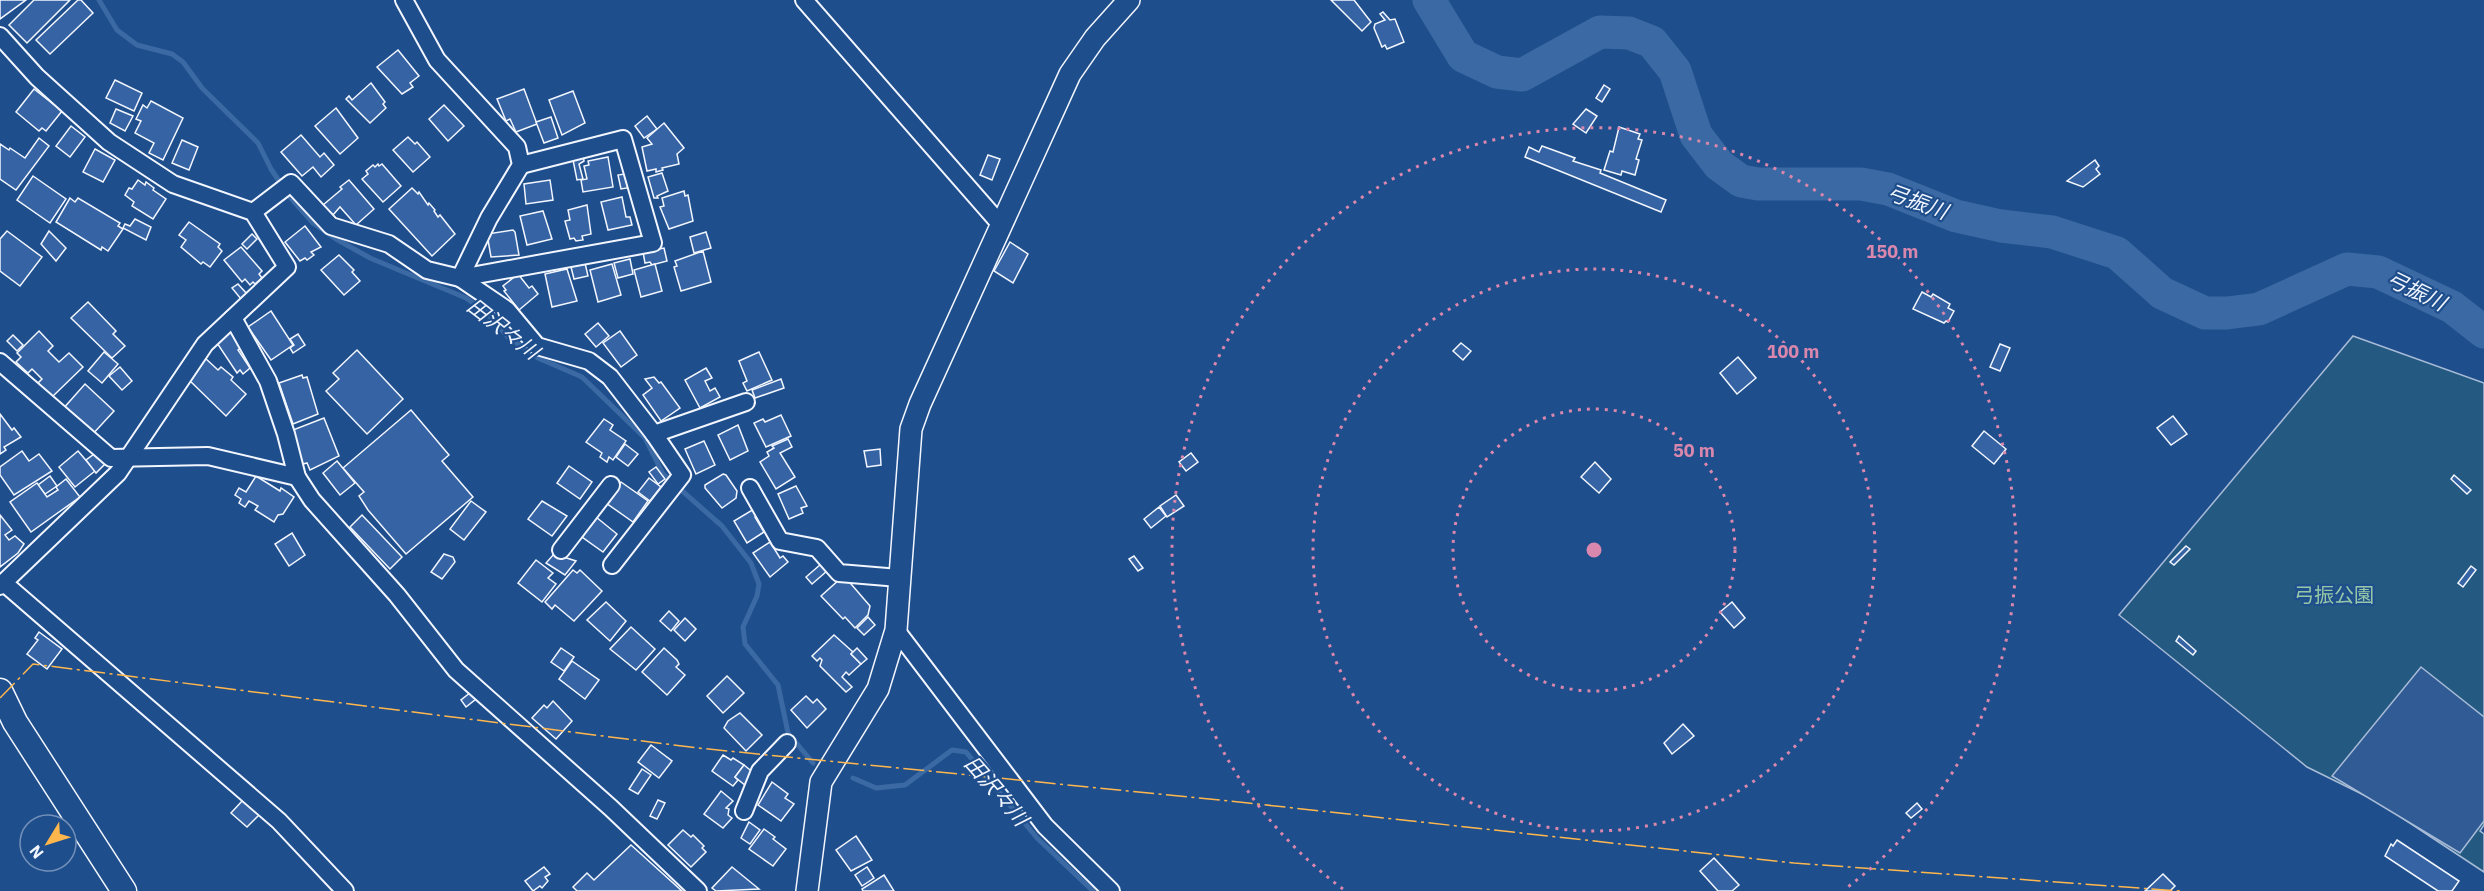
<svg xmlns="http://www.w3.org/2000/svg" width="2484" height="891" viewBox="0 0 2484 891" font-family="'IBM Plex Sans','Noto Sans JP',sans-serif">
	<rect width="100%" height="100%" fill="#1f4e8c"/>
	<path fill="#245a82" stroke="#a8bbd7" stroke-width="1.5" d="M2353 336 2484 383V825L2480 831 2484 834V872L2378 802 2307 767 2119 615Z"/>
	<path fill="#305b95" stroke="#a8bbd7" stroke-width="1.5" d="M2421 667 2484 717V821L2460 853 2332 776Z"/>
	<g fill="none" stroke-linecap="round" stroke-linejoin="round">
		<g stroke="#3b69a3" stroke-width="5">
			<path d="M99 0 117 30 137 45 172 54 183 62 202 88 258 143 271 169 289 196 313 223 336 239 370 258 466 298 487 313 508 337 538 358 582 377 645 438 663 474 722 526 751 563 759 584 757 596 743 627 745 644 778 685 788 733 813 763"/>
			<path d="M853 778 876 788 905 785 952 750 966 752 1037 838 1093 891"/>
		</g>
		<path stroke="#3b69a3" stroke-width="33" d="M1429 0 1463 56 1497 72 1522 75 1600 32 1629 33 1652 42 1675 71 1696 135 1719 165 1741 181 1758 184H1861L1888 189 1956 216 2001 226 2052 232 2117 253 2162 293 2205 313H2227L2259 309 2347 269 2378 272 2452 307 2484 332"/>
	</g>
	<g fill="#3563a3" stroke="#f2f6ff" stroke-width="1.5">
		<path d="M0 0H26L0 19Z"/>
		<path d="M34 0H70L27 43 9 25Z"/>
		<path d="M78 0H81L93 13 50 54 36 40Z"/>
		<path d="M1331 0H1354L1371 22 1362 31Z"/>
		<path d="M1383 12 1390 20 1395 19 1404 42 1387 49 1385 45 1382 47 1374 28 1375 24 1385 20 1380 14Z"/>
		<path d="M398 50 419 76 410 83 413 87 402 94 377 67Z"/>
		<path d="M115 80 142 93 134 111 106 98Z"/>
		<path d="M371 83 385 102 383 104 386 108 370 123 346 99 349 96 352 100Z"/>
		<path d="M1604 85 1610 89 1602 102 1596 98Z"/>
		<path d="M34 89 62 111 46 131 42 128 39 131 16 112Z"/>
		<path d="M524 89 537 124 516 132 510 119 506 121 497 99Z"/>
		<path d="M573 91 585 123 562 135 549 100Z"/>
		<path d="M151 101 183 118 163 160 149 153 154 143 135 133 141 121 136 119 143 105 147 108Z"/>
		<path d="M444 105 464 126 448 141 429 119Z"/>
		<path d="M336 108 358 138 340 154 315 126Z"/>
		<path d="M116 109 133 116 125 131 110 123Z"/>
		<path d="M1586 109 1597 116 1586 133 1573 124Z"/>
		<path d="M647 116 657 129 644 138 635 126Z"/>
		<path d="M551 117 558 138 544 143 536 122Z"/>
		<path d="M664 123 684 148 677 154 679 164 662 168 663 170 656 172V169L647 171 642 147 652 144 647 138Z"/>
		<path d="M71 126 85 137 70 157 56 146Z"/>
		<path d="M1619 127 1640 134 1638 139 1642 140 1636 159 1639 160 1635 175 1622 171 1621 175 1604 170 1610 151 1613 152Z"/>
		<path d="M301 135 320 157 324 153 334 165 321 177 313 167 302 176 281 152Z"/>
		<path d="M408 137 415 144 417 142 430 157 413 172 393 150Z"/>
		<path d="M39 138 49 146 16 190 0 179V144L9 150 10 148 25 158Z"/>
		<path d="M182 140 198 147 189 170 172 163Z"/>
		<path d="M1542 146 1575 158 1573 161 1601 170 1600 173 1666 200 1661 212 1525 157 1529 147 1539 152Z"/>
		<path d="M95 149 115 160 103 182 83 172Z"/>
		<path d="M583 154 584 161 579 164 583 179 577 180 572 155Z"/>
		<path d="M988 155 1000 159 992 180 980 175Z"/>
		<path d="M608 157 613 187 583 192 581 180 587 179 584 166 589 165 588 161Z"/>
		<path d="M2095 160 2099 166 2096 169 2100 174 2083 187 2067 181Z"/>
		<path d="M378 164 379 166 382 164 401 186 383 202 362 179 368 174 366 171 373 165 375 167Z"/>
		<path d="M631 173 633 187 621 189 618 175Z"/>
		<path d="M662 173 668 191 657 196 658 198H654L648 177Z"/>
		<path d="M33 176 66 199 50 223 17 200Z"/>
		<path d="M138 180 145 185 146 182 154 188 153 190 166 199 153 219 132 206 134 202 125 195 129 188 132 189Z"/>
		<path d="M349 180 374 209 356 225 340 207 333 215 323 205 342 189 340 187Z"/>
		<path d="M550 180 553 200 526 204 524 184Z"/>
		<path d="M412 188 418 194 419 192 428 205 429 203 435 210 434 211 438 217 440 215 455 234 432 256 389 209Z"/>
		<path d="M684 191 685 196 688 195 693 221 669 229 660 207 664 206 662 198Z"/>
		<path d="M622 197 626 217H630L632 225 608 230 601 202Z"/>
		<path d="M70 198 75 202 78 198 120 223 118 226 123 229 108 251 102 247 101 250 56 222Z"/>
		<path d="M587 205 591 234 582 236 583 240 576 241 574 238 570 239 565 221 570 220 568 210Z"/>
		<path d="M543 211 552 239 527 245 520 216Z"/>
		<path d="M135 219 151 227 146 240 123 228 125 224 130 226Z"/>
		<path d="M189 222 220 244 218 247 222 251 210 267 203 262 201 264 181 247 186 240 179 235Z"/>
		<path d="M305 226 321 247 311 252 314 255 307 260 305 258 300 261 285 242Z"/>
		<path d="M513 230 515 232 519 255 491 257 487 234Z"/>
		<path d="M7 231 42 257 20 286 0 271V239Z"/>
		<path d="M49 231 66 248 56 261 41 244Z"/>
		<path d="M706 232 711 248 694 253 690 237Z"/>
		<path d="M252 234 257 239 247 249 242 244Z"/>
		<path d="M1010 242 1028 254 1013 283 994 271Z"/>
		<path d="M241 247 262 271 259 274 262 278 255 284 253 282 250 285 245 279 242 282 224 260Z"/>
		<path d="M664 248 667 261 652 265 650 262 645 263 643 252Z"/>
		<path d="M703 251 711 282 681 291 674 267 677 266 675 261Z"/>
		<path d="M339 255 354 270 352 272 360 281 344 295 321 270Z"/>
		<path d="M630 259 633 274 618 278 614 263Z"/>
		<path d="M585 263 588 276 574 279 571 267Z"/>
		<path d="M612 264 621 295 598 302 590 270Z"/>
		<path d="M655 264 662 291 641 297 634 270Z"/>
		<path d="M567 269 577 301 552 307 545 274Z"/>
		<path d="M518 274 529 288 532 286 538 294 519 310 504 291 506 290 503 286Z"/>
		<path d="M238 284 247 294 241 299 232 288Z"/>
		<path d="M1922 292 1931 297 1933 294 1950 304 1948 308 1954 311 1948 322 1946 321 1944 323 1913 309Z"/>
		<path d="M88 302 116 331 113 334 125 346 112 358 71 318Z"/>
		<path d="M271 311 293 345 271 360 248 327Z"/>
		<path d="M598 323 609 336 596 347 585 334Z"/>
		<path d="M39 331 53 346 48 351 59 362 69 353 83 367 52 397 38 383 42 379 32 369 28 373 16 362 21 357 17 353Z"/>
		<path d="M620 331 637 355 621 367 603 343Z"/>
		<path d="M231 333 241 348 238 350 250 368 243 374 240 370 237 373 215 340 223 334Z"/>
		<path d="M298 334 305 345 293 353 290 348 294 345 290 339Z"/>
		<path d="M13 335 23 345 17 351 7 341Z"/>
		<path d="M1461 343 1471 351 1463 360 1453 351Z"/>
		<path d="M2000 344 2010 348 2000 371 1990 367Z"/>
		<path d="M357 350 403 399 367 434 326 391 339 379 333 373Z"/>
		<path d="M104 352 118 364 102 383 88 371Z"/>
		<path d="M759 352 772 380 747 391 743 383 747 381 739 361Z"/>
		<path d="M1738 357 1756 378 1737 394 1720 373Z"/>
		<path d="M205 358 218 370 221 367 233 377 231 380 246 394 226 416 187 378Z"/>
		<path d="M120 367 132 381 122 390 109 376Z"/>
		<path d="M706 368 712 378 705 381 710 391 715 388 720 397 700 408 685 380Z"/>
		<path d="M302 375 303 378 307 377 318 414 293 424 279 383Z"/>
		<path d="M654 377 659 383 661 382 680 408 661 421 643 395 652 388 645 379Z"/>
		<path d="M781 379 784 388 755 398 752 390Z"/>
		<path d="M85 384 114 411 91 436 62 410Z"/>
		<path d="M411 410 449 455 442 461 473 497 406 554 368 510 359 496 364 492 343 468Z"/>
		<path d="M0 414 12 430 14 428 21 437 4 447 6 450 0 454Z"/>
		<path d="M781 415 791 436 766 447 754 423 763 419 765 422Z"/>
		<path d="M2173 416 2187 434 2171 445 2157 428Z"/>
		<path d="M324 418 339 456 310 470 307 463 303 464 293 439V430Z"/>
		<path d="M604 419 613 425 610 430 626 441 613 460 609 457 607 462 600 457 602 453 586 442Z"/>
		<path d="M738 425 748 451 730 460 718 435Z"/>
		<path d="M1984 431 2006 449 1994 464 1972 446Z"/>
		<path d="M788 439 792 447 780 453 795 477 776 489 760 462 769 456 767 452 774 448 772 446Z"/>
		<path d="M704 441 715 465 696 474 685 449Z"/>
		<path d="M625 444 638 454 628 466 616 457Z"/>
		<path d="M880 449 881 465 867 467 864 451Z"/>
		<path d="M22 451 29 461 39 454 52 471 14 495 0 475V467Z"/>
		<path d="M78 451 95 471 75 487 59 467Z"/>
		<path d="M97 452 107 462 96 473 86 460Z"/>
		<path d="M1191 453 1198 462 1186 471 1179 462Z"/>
		<path d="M337 461 355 483 340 495 323 473Z"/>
		<path d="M1595 462 1611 479 1599 493 1581 477Z"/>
		<path d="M569 466 592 482 580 499 557 483Z"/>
		<path d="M656 467 665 479 658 484 649 472Z"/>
		<path d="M723 474 726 475 737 491 736 498 722 508 705 488V485Z"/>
		<path d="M2454 475 2471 490 2467 494 2451 479Z"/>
		<path d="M50 476 57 486 45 494 38 485Z"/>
		<path d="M256 476 280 491 281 488 294 497 283 514 278 515 274 522 255 510 258 506 249 501 245 507 239 503 241 499 235 495 239 488 246 492Z"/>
		<path d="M649 478 661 487 650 501 638 492Z"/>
		<path d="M66 479 80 497 31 532 10 502 37 483 47 497 58 490 56 487Z"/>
		<path d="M621 482 648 501 633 522 606 503Z"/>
		<path d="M796 486 807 506 801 508 803 513 789 519 778 494Z"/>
		<path d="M1176 495 1184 506 1167 517 1160 506Z"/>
		<path d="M471 501 486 512 464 540 450 529Z"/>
		<path d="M542 501 567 516 552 536 528 519Z"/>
		<path d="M1159 507 1166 516 1151 528 1144 519Z"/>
		<path d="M754 509 757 515 755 517 764 532 747 543 734 521Z"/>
		<path d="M0 515 12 530 5 535 9 540 15 536 24 544 18 553 0 567Z"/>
		<path d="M362 515 402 557 390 569 350 527Z"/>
		<path d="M596 517 617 534 603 552 582 537Z"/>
		<path d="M292 533 305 555 289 566 275 544Z"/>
		<path d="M770 542 780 558 783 556 788 562 770 577 753 553Z"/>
		<path d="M2186 546 2190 549 2174 565 2170 562Z"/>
		<path d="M444 554 453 557 455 562 442 579 431 572Z"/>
		<path d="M554 554 576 561 565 575 546 563Z"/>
		<path d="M1134 556 1143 568 1138 571 1129 559Z"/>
		<path d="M536 560 553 573 548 578 556 584 542 602 518 583Z"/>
		<path d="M821 564 827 571 812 584 806 577Z"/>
		<path d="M2471 566 2476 570 2463 587 2458 583Z"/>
		<path d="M573 570 577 573 580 570 602 591 574 621 555 605 552 609 545 602Z"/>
		<path d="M845 577 870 606 868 615 855 628 845 617 843 619 821 596 840 579Z"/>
		<path d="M606 602 626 621 610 641 587 620Z"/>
		<path d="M1732 602 1745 618 1734 628 1720 612Z"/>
		<path d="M669 611 679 621 671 631 660 621Z"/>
		<path d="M868 617 875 625 864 635 857 628Z"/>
		<path d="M685 618 696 629 685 641 674 630Z"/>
		<path d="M631 627 655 649 636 670 610 649Z"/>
		<path d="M39 632 62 649 47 669 27 654 38 640 35 638Z"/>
		<path d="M834 635 853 652 851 654 861 664 849 675 846 672 842 677 852 687 846 692 820 666 822 660 820 658 817 661 812 656Z"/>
		<path d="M2179 636 2196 651 2193 655 2176 641Z"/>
		<path d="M561 648 574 657 564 671 551 662Z"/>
		<path d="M664 648 677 660 679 664 676 667 685 675 667 695 642 672Z"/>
		<path d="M857 648 867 659 861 664 851 654Z"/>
		<path d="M572 661 599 680 585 699 559 679Z"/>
		<path d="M727 676 744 693 723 713 707 696Z"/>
		<path d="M471 692 476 699 466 707 461 700Z"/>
		<path d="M806 696 813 703 817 699 826 709 807 728 791 710Z"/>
		<path d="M553 701 572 721 556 739 532 718 544 705 547 708Z"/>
		<path d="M740 713 762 735 746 751 724 728 728 721Z"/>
		<path d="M1683 724 1694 736 1672 754 1664 743Z"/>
		<path d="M651 745 672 761 659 778 638 762Z"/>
		<path d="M723 755 731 760 733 758 744 765 735 777 738 780 733 786 712 771Z"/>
		<path d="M744 765 755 774 746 786 735 777Z"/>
		<path d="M642 769 651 775 638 794 629 789Z"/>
		<path d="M772 782 788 794 785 798 794 804 781 821 758 805Z"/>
		<path d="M721 791 733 801 726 808 729 809 728 815 732 818 723 828 704 814Z"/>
		<path d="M243 800 259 815 247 827 231 813Z"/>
		<path d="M658 800 665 803 657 819 650 816Z"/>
		<path d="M1917 803 1922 809 1911 818 1906 813Z"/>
		<path d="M749 822 760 830 750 844 741 838Z"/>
		<path d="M764 829 775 837 773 839 786 849 773 866 749 849Z"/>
		<path d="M683 830 691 837 693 835 704 846 702 848 706 852 691 867 668 845Z"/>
		<path d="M856 836 872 860 851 871 836 850Z"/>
		<path d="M2397 840 2459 881 2452 891H2438L2385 856 2391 844 2393 846Z"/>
		<path d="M631 845 682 891H577L573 887 587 873 594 880Z"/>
		<path d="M1714 858 1739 885 1732 891H1718L1700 871Z"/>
		<path d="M544 867 550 874 545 877 548 881 542 888 540 886 533 891 525 881Z"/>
		<path d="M732 867 759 889 716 891 712 888Z"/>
		<path d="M867 867 874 878 862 886 855 875Z"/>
		<path d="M2163 874 2175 886 2170 891H2145Z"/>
		<path d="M884 875 894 891H863L862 889Z"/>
	</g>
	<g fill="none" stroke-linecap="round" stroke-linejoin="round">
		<g stroke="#f2f6ff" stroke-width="20">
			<g id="minor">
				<path d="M804 0 1001 225"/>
				<path d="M0 36 37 77 109 142 173 184 253 212 287 267 205 344 118 473 0 586"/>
				<path d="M253 212 291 183 331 226 389 244 427 270 460 278 489 218 521 165 517 147 437 60 404 0"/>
				<path d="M460 278 507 310 537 346 589 361 610 377 654 434 682 475 612 565"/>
				<path d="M460 278 653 243 623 139 521 165"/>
				<path d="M233 318 268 381 286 434 297 477 312 500 397 595 456 670 611 808 698 891"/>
				<path d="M0 362 111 458 208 456 297 477"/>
				<path d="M654 434 746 402"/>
				<path d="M750 488 780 541 817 548 839 573 899 578"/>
				<path d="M561 550 611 485"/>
				<path d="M4 583 279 821 345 891"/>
				<path d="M896 630 1045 826 1111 891"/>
				<path d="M744 811 760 771 787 743"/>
			</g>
		</g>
		<g stroke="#f2f6ff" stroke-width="24">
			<path id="tertiary" d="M807 891 821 782 878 689 896 630 911 429 920 404 1070 74 1095 38 1129 0"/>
		</g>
		<g stroke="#f2f6ff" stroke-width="27">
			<path id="secondary" d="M0 691 15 722 124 891"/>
		</g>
		<use href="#minor" stroke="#1f4e8c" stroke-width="16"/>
		<use href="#tertiary" stroke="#1f4e8c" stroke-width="21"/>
		<use href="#secondary" stroke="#1f4e8c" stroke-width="24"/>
		<path stroke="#ffb74d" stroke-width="1.5" stroke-dasharray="21 4.5 3 4.5" stroke-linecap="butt" d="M0 698 33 664 698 748 1239 802 1794 863 2180 891"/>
	</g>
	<g fill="none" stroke="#da87ad" stroke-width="3" stroke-dasharray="3 6">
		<circle cx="1594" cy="550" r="141"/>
		<circle cx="1594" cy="550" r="281"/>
		<path d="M1343 889A422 422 0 1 1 1845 889"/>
	</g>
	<g text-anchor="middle" stroke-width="4.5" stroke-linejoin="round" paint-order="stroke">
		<g font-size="20" fill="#97c8a6" stroke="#1f4e8c">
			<text x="2334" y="602">弓振公園</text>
		</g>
		<g font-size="21" font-style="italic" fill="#f2f6ff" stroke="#1f4e8c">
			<text transform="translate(1917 202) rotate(20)" y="7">弓振川</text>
			<text transform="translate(2416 291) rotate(26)" y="7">弓振川</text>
			<text transform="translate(503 329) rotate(38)" y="7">田沢々川</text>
			<text transform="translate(996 791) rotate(49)" y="7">田沢々川</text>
		</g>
	</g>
	<circle cx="1594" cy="550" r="9" fill="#da87ad" stroke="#1f4e8c" stroke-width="3"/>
	<g font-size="18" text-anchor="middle" font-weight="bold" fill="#da87ad" stroke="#1f4e8c" stroke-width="4.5" stroke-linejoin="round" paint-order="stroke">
		<text x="1892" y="258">150 m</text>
		<text x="1793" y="358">100 m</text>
		<text x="1694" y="457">50 m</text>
	</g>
	<g transform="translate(48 843) rotate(232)"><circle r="28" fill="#1f4e8c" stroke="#7391ba" stroke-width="1.5"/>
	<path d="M0-4.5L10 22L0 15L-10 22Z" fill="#ffb74d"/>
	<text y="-9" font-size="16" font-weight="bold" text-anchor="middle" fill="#f2f6ff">N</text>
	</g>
</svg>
